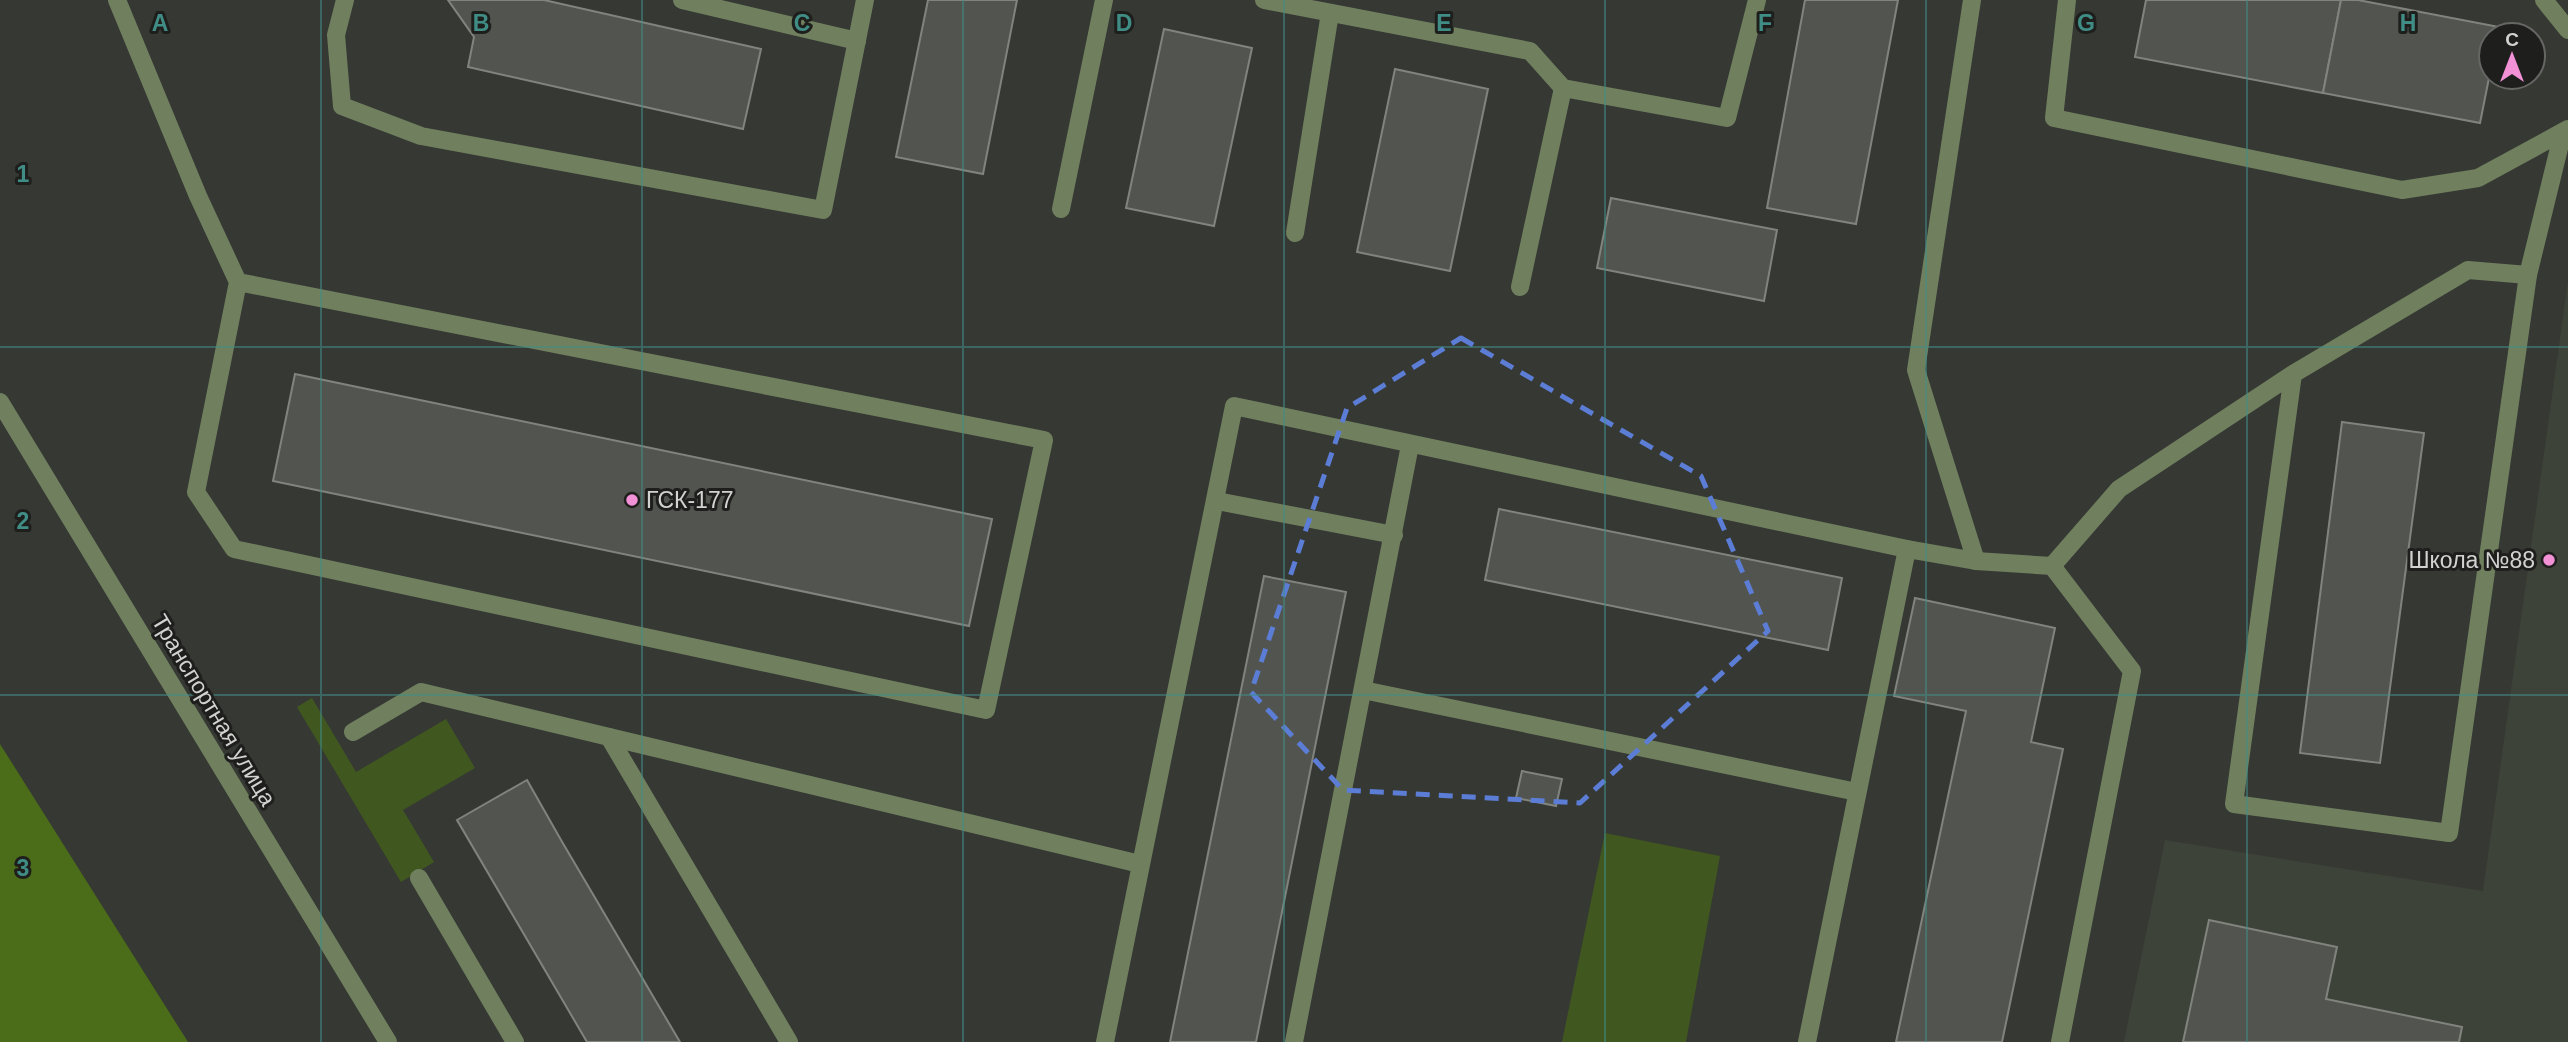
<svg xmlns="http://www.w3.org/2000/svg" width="2568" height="1042" viewBox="0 0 2568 1042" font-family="Helvetica,sans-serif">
	<rect width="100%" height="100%" fill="#363833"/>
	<path fill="#3d4338" d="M2568 281V1042H2124L2165 840 2483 891Z"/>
	<g fill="#40581f">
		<path d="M312 698 356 772 446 719 475 768 403 810 434 862 401 882 297 707Z"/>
		<path d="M1605 833 1720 856 1686 1042H1562Z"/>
	</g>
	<path fill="#4b6c18" d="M0 744 188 1042H0Z"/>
	<g fill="#52554f" stroke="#81847e" stroke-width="2">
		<path d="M448 0H544L761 49 743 129 468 67 474 37Z"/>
		<path d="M928 0H1017L983 174 896 157Z"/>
		<path d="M1805 0H1898L1856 224 1767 208Z"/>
		<path d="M2146 0H2341L2323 93 2135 57Z"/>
		<path d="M2341 0H2358L2499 27 2497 35H2491V68L2480 123 2323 93Z"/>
		<path d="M1164 29 1252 48 1214 226 1126 208Z"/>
		<path d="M1395 69 1488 89 1450 271 1357 252Z"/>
		<path d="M1611 198 1777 230 1764 301 1597 268Z"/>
		<path d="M295 374 992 519 969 626 273 481Z"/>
		<path d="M2342 422 2424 433 2380 763 2300 753Z"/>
		<path d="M1499 509 1842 578 1828 650 1485 580Z"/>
		<path d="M1264 576 1346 592 1256 1042H1170Z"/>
		<path d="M1915 598 2055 628 2031 742 2063 749 2002 1042H1896L1966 711 1894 696Z"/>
		<path d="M1522 771 1562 779 1556 806 1516 798Z"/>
		<path d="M527 780 561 840 680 1042H587L457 820Z"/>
		<path d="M2209 920 2337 947 2326 999 2462 1027 2459 1042H2183Z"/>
	</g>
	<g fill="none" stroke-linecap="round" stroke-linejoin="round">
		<g stroke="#70805f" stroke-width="18">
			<path d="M117 0 198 196 238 282 196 492 234 549 986 710 1044 440 238 282"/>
			<path d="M345 0 336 35 342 106 421 136 823 210 865 0"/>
			<path d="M682 0 857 41"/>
			<path d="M1264 0 1530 51 1563 88 1727 118 1757 0"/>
			<path d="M1972 0 1916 370 1976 561"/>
			<path d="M2067 0 2054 118 2402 190 2478 178 2568 129"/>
			<path d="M2544 0 2568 30"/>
			<path d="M1061 209 1104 0"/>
			<path d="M1295 233 1330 13"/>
			<path d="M2528 275 2563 132"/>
			<path d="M1520 287 1563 88"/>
			<path d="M0 402 388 1042"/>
			<path d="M1217 501 1394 535"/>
			<path d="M2052 566 2119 489 2293 374 2468 270 2528 275 2449 833 2234 804 2293 374"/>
			<path d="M1363 690 1857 792"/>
			<path d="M353 732 421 692 1140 864"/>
			<path d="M609 737 789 1042"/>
			<path d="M419 878 515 1042"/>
			<path d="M1105 1042 1234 406 1907 549"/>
			<path d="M1294 1042 1410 445"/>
			<path d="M1807 1042 1907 549 1976 561 2052 566 2132 671 2060 1042"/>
		</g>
	</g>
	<path fill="none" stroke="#5c7dd5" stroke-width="5" stroke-dasharray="14 9" stroke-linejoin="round" d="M1461 338 1701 476 1768 631 1580 803 1343 790 1251 692 1347 408Z"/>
	<path fill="none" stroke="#408d86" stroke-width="2" stroke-opacity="0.55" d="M321 0V1042M642 0V1042M963 0V1042M1284 0V1042M1605 0V1042M1926 0V1042M2247 0V1042M0 347H2568M0 695H2568"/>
	<g fill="#f391d6" stroke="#1e1f1d" stroke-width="2.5">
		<circle cx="632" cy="500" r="7"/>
		<circle cx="2549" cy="560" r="7"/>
	</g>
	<g text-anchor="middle" stroke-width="6" stroke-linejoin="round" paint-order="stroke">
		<g font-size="23" fill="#d2d3d0" stroke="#1e1f1d" text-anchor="start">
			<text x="646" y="508">ГСК-177</text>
			<text x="2535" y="568" text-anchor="end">Школа №88</text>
		</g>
		<g font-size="23" fill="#d2d3d0" stroke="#1e1f1d">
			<text transform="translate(214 710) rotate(59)" y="8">Транспортная улица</text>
		</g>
	</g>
	<g font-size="23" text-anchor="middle" font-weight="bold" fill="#408d86" stroke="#1e1f1d" stroke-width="6" stroke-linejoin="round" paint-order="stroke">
		<text x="160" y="31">A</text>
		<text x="481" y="31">B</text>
		<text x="802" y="31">C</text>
		<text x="1124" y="31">D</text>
		<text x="1444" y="31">E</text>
		<text x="1765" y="31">F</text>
		<text x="2086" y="31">G</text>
		<text x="2408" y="31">H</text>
		<text x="23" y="182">1</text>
		<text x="23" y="529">2</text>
		<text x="23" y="876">3</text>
	</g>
	<g transform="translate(2512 56)"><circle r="33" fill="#1e1f1d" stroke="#666765" stroke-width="2"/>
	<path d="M0-5L12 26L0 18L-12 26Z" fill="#f391d6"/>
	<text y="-10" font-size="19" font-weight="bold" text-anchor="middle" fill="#d2d3d0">С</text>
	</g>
</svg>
